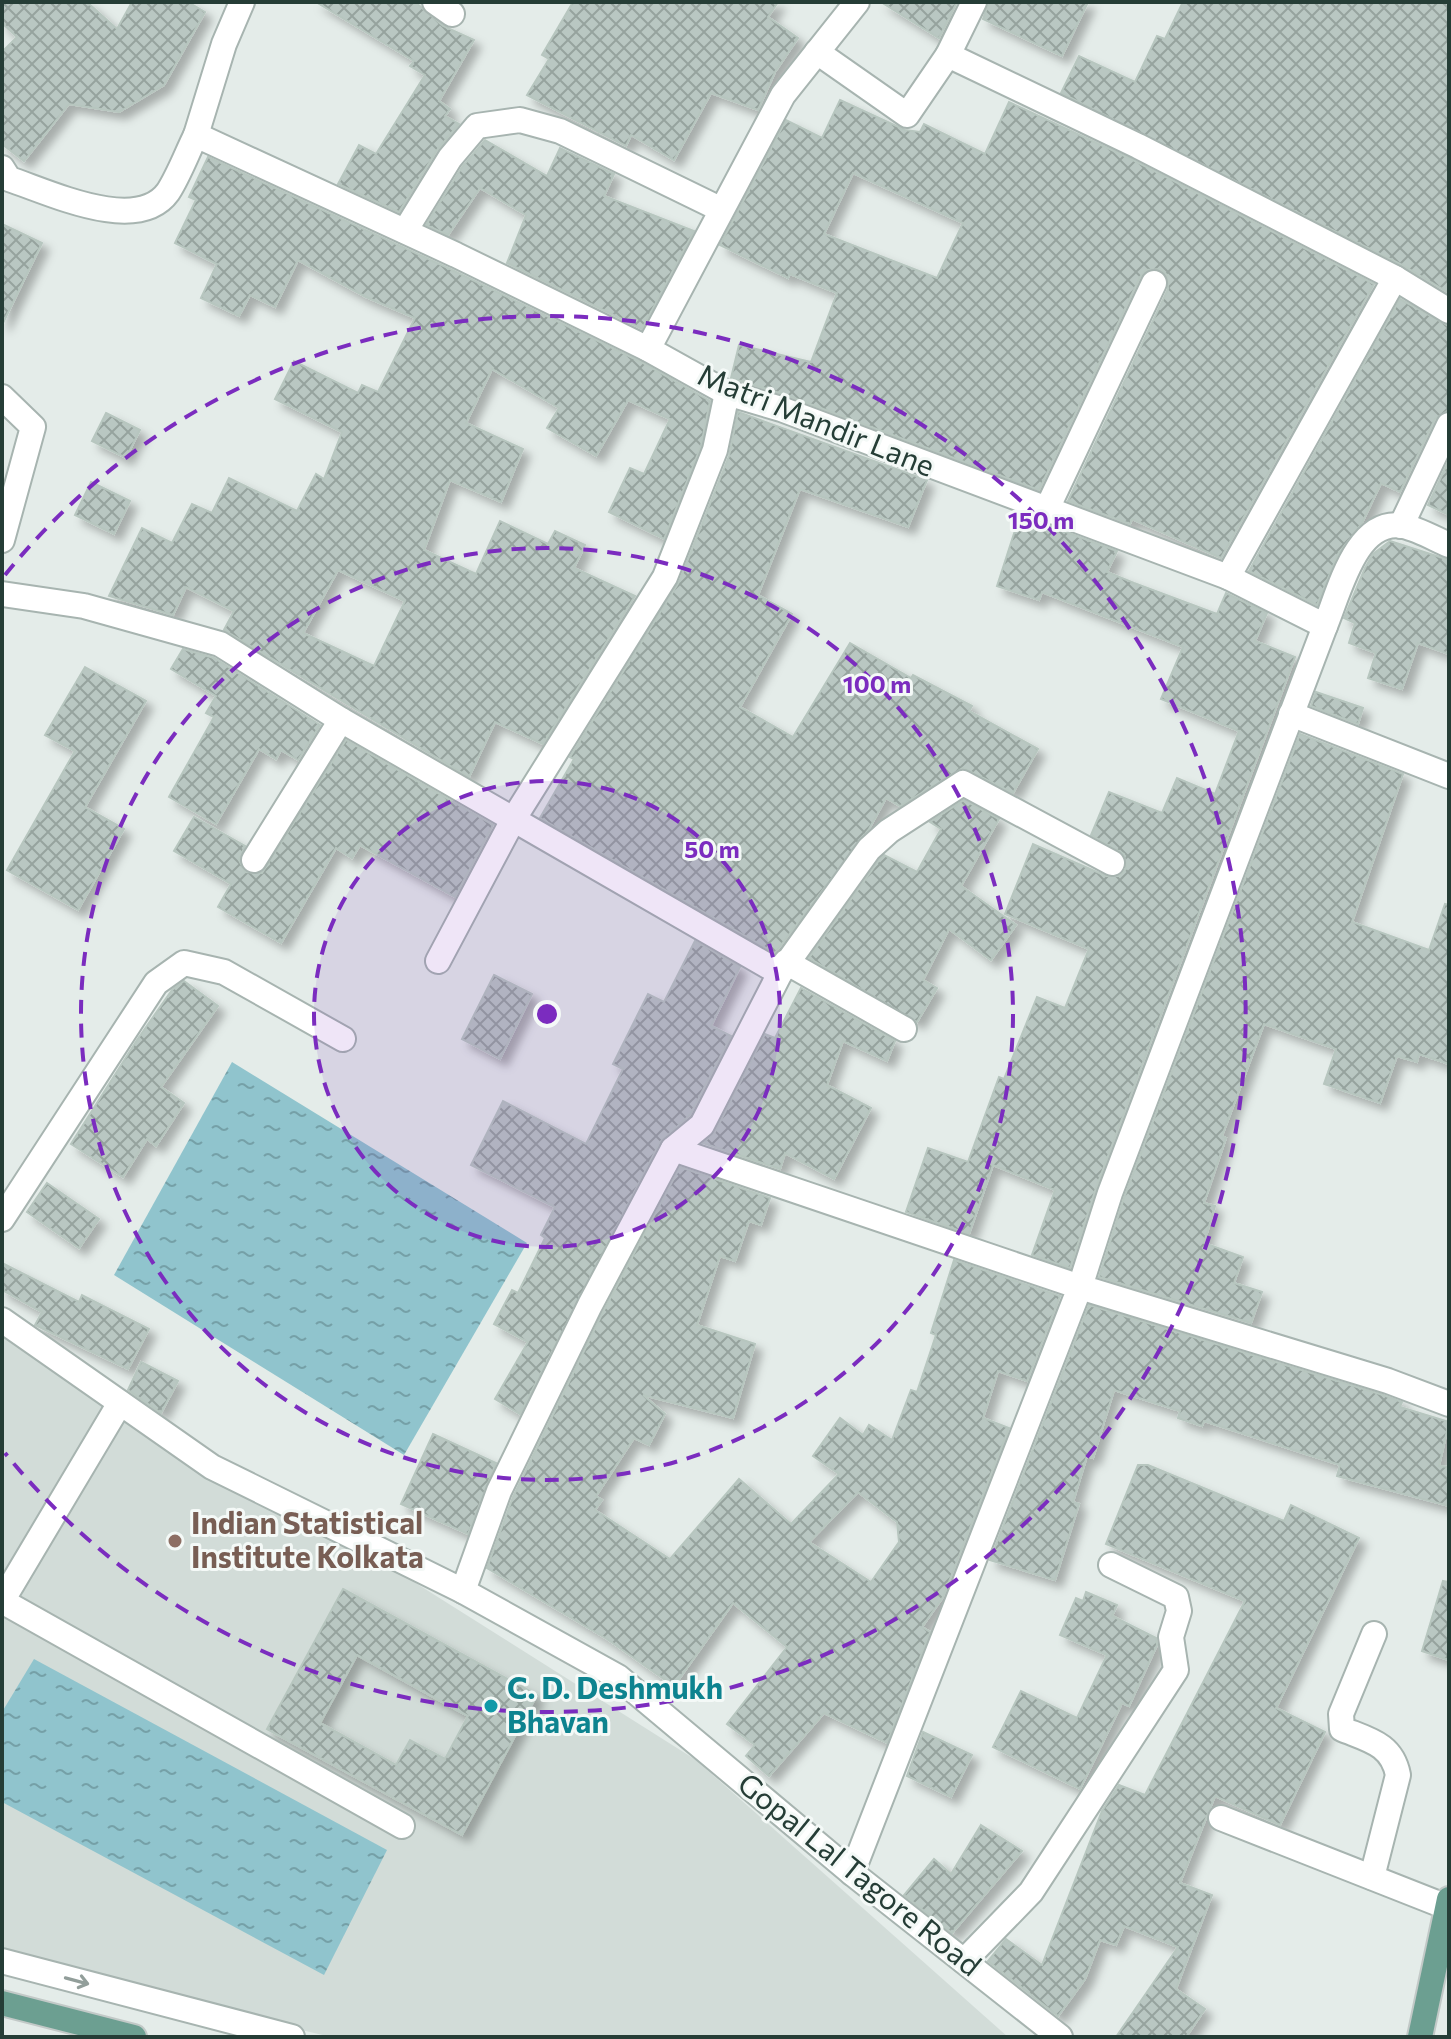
<svg xmlns="http://www.w3.org/2000/svg" width="1451" height="2039" viewBox="0 0 1451 2039" font-family="Commissioner,sans-serif">
	<defs>
		<pattern id="water-ripples" width="26" height="14" patternUnits="userSpaceOnUse" patternTransform="scale(2)"><rect width="26" height="14" fill="#90c4cd"/><path d="M2 4q2-2 4 0t4 0M15 11q2-2 4 0t4 0" fill="none" stroke="#75a0a7"/></pattern>
		<pattern id="building-cross-hatch" width="8" height="8" patternUnits="userSpaceOnUse" patternTransform="scale(2)"><rect width="8" height="8" fill="#b9c7c2"/><path d="M0 0l8 8M0 8l8-8" fill="none" stroke="#96a39e"/></pattern>
		<filter id="shadow"><feDropShadow dx="7" dy="7" stdDeviation="4" flood-color="#0004"/></filter>
	</defs>
	<rect width="100%" height="100%" fill="#e4ece9"/>
	<path fill="#d2dcd8" d="M2 1322 696 1760 1008 2037H331L2 1959Z"/>
	<g fill="url(#water-ripples)">
		<path d="M232 1062 527 1243 404 1455 114 1275Z"/>
		<path d="M34 1659 387 1850 324 1975 2 1802V1712Z"/>
	</g>
	<g fill="url(#building-cross-hatch)" stroke="#b7c6bf" stroke-width="2" fill-rule="evenodd" filter="url(#shadow)">
		<path d="M2 2H87L117 29 132 2H188L205 12 164 85 119 112 69 104 24 161 2 144V52L17 37 2 23Z"/>
		<path d="M316 2H415L443 26 474 40 439 101 450 109 445 116 459 124 437 150 399 212 338 184 359 145 376 154 425 75 410 66 414 61Z"/>
		<path d="M573 2H778L768 17 798 38 775 72 758 110 711 93 674 160 631 135 626 146 527 95 549 59 542 55Z"/>
		<path d="M881 2H957L939 38Z"/>
		<path d="M989 2H1088L1062 56 983 19Z"/>
		<path d="M1183 2H1449V293L1402 265 1061 93 1079 56 1135 82 1157 36 1165 39Z"/>
		<path d="M840 100 905 130 920 132 924 124 985 154 1009 102 1131 159 1374 284 1221 558 1132 519 1130 524 1068 501 1168 289 1167 275 1160 269 1146 270 1140 277 1039 490 786 395 731 378 739 345 811 362 837 293 790 274 788 278 720 245 786 120 822 138ZM853 173 963 223 937 278 824 234Z"/>
		<path d="M485 140 547 176 560 148 614 174 604 196 694 231 642 329 507 263 526 215 480 188 448 235 426 225 462 167Z"/>
		<path d="M208 157 450 269 641 362 710 401 701 446 664 539 609 512 630 468 644 474 670 419 628 400 596 456 547 428 559 408 492 369 466 423 523 449 501 502 450 480 424 550 476 574 500 521 548 544 555 531 585 545 574 568 635 596 543 744 495 722 469 777 224 630 234 611 186 587 173 615 109 596 142 528 172 543 192 504 212 513 229 478 297 511 316 474 324 479 342 432 275 399 294 361 358 393 362 385 378 392 415 318 366 297 298 260 275 307 250 295 239 316 201 298 217 264 175 243 196 200 189 197ZM338 570 405 601 374 666 303 633Z"/>
		<path d="M2 224 42 243 2 325Z"/>
		<path d="M1400 299 1449 326V410L1435 419 1400 492 1381 483 1362 523 1338 554 1317 605 1249 571Z"/>
		<path d="M738 412 927 480 908 527 800 489 758 595 792 614 740 707 793 737 850 643 911 678 913 675 972 706 969 711 1038 749 1013 793 963 768 900 806 886 798 869 829 775 953 540 818 574 759 570 757 679 582 729 456Z"/>
		<path d="M106 413 140 430 126 458 92 441Z"/>
		<path d="M1449 460V515L1428 505Z"/>
		<path d="M91 482 130 501 114 534 75 515Z"/>
		<path d="M1020 515 1117 551 1107 572 1134 583 1217 614 1226 593 1267 613 1255 641 1295 657 1096 1188 1070 1268 1032 1255 1055 1190 993 1165 969 1234 906 1212 928 1148 968 1162 999 1077 1004 1079 1037 997 1065 1008 1089 949 1005 914 1033 844 1106 876H1119L1126 869 1124 854 1091 835 1109 792 1162 813 1177 778 1215 794 1239 731 1161 699 1183 647 1042 592 1039 600 997 586Z"/>
		<path d="M1390 541 1449 560V654L1418 643 1402 689 1368 678 1376 653 1349 643 1355 623 1344 618 1365 568 1373 554Z"/>
		<path d="M183 649 214 658 320 725 298 760 281 750 276 759 259 749 216 824 169 797 214 717 206 713 216 696 171 669Z"/>
		<path d="M85 667 146 701 85 807 124 829 78 910 7 870 75 751 45 735Z"/>
		<path d="M1316 692 1363 708 1358 724 1311 706Z"/>
		<path d="M1300 734 1403 774 1352 922 1429 950 1445 904 1449 905V1064L1419 1054 1417 1062 1397 1056 1380 1103 1324 1084 1336 1049 1264 1024 1222 1136 1226 1138 1204 1203 1215 1206 1204 1243 1243 1257 1234 1283 1262 1292 1251 1323 1099 1277 1124 1198Z"/>
		<path d="M346 740 493 825 455 897 360 845 352 858 336 848 281 943 218 907 231 884 174 851 194 817 245 846 239 860 245 872 262 873Z"/>
		<path d="M964 800 999 819 961 886 1016 925 991 960 949 929 923 980 937 988 917 1022 809 958 880 859 884 855 917 872 941 829 930 822Z"/>
		<path d="M695 941 740 967 711 1026 731 1036 690 1115 660 1142 520 1414 495 1399 528 1342 494 1324 512 1290 518 1293 545 1238 541 1235 555 1207 471 1165 503 1101 586 1144 623 1069 613 1064 648 994 664 1002Z"/>
		<path d="M494 975 532 994 500 1059 462 1039Z"/>
		<path d="M184 981 218 1006 161 1087 184 1103 156 1146 147 1139 123 1177 71 1144 137 1040 172 990Z"/>
		<path d="M801 988 895 1041 887 1061 843 1041 827 1085 871 1108 834 1179 785 1153 780 1169 703 1143 715 1132 765 1034 775 1038Z"/>
		<path d="M680 1167 770 1198 761 1225 749 1221 735 1261 720 1256 697 1325 755 1344 733 1418 643 1395 665 1414 649 1445 634 1438 596 1496 602 1500 595 1510 670 1559 739 1479 791 1524 839 1474 813 1456 840 1418 863 1435 869 1425 892 1440 911 1390 917 1392 936 1335 931 1333 954 1260 1060 1296 1027 1381 998 1371 983 1418 1009 1428 943 1597 922 1627 930 1632 887 1743 824 1713 769 1776 746 1756 755 1745 727 1724 787 1647 733 1603 674 1686 607 1639 487 1568 513 1497 603 1312ZM858 1492 897 1522 899 1542 871 1582 809 1542Z"/>
		<path d="M47 1183 99 1219 79 1248 27 1212Z"/>
		<path d="M2 1263 79 1302 82 1295 149 1329 128 1369 35 1325 42 1312 2 1290Z"/>
		<path d="M1089 1305 1383 1395 1402 1402 1400 1407 1449 1422 1439 1466 1449 1467V1506L1337 1476 1340 1465 1204 1421 1202 1426 1178 1418 1180 1411 1114 1390 1093 1458 1087 1456 1073 1502 1079 1504 1055 1580 990 1560Z"/>
		<path d="M141 1362 178 1381 161 1413 128 1390Z"/>
		<path d="M433 1434 496 1463 468 1534 401 1504Z"/>
		<path d="M1138 1465H1148L1284 1521 1291 1505 1359 1538 1276 1708 1325 1732 1280 1825 1215 1796 1180 1883 1212 1895 1176 1989 1205 2009 1186 2037H1116L1178 1947 1124 1926 1116 1945 1100 1940 1085 1979 1058 2016 988 1961 1006 1939 1042 1965 1102 1811 1119 1785 1145 1795 1245 1601 1106 1544Z"/>
		<path d="M1443 1581 1449 1582V1660L1422 1651Z"/>
		<path d="M343 1589 537 1695 462 1835 267 1729ZM357 1655 468 1716 445 1759 410 1740 396 1765 320 1723Z"/>
		<path d="M1086 1592 1117 1605 1112 1616 1156 1638 1157 1645 1129 1706 1122 1703 1080 1789 993 1747 1021 1691 1077 1718 1107 1655 1060 1635 1076 1598 1083 1601Z"/>
		<path d="M923 1732 972 1755 951 1797 907 1776Z"/>
		<path d="M981 1825 1022 1851 952 1933 904 1895 934 1859 951 1874Z"/>
	</g>
	<g fill="none" stroke-linecap="round" stroke-linejoin="round">
		<g stroke="#a7b4b0" stroke-width="28">
			<g id="minor">
				<path d="M435 2 452 14"/>
				<path d="M974 2 948 55 1138 146 1395 278 1449 311"/>
				<path d="M817 52 907 115 948 55"/>
				<path d="M196 135 224 44 242 2"/>
				<path d="M2 168 9 179C49 192 137 235 168 192 179 175 187 153 196 135L456 255 648 349 727 393 781 409 1228 577 1325 626C1339 593 1356 517 1403 526 1418 529 1435 539 1449 545"/>
				<path d="M405 231 450 158 477 126 520 120 560 131 720 209"/>
				<path d="M648 349 783 95 857 2"/>
				<path d="M2 397 33 427 2 540"/>
				<path d="M1046 511 1154 283"/>
				<path d="M1401 526 1449 425"/>
				<path d="M1228 577 1395 278"/>
				<path d="M2 594 84 606 220 644 341 720 780 973 702 1125 673 1149 590 1305 499 1491 463 1591"/>
				<path d="M1325 626 1110 1193 1080 1287 1388 1381 1449 1404"/>
				<path d="M1291 714 1449 776"/>
				<path d="M254 860 341 720"/>
				<path d="M438 961 513 820 665 577 715 450 727 393"/>
				<path d="M786 962 904 1029"/>
				<path d="M780 973 869 849 889 831 963 783 1112 863"/>
				<path d="M673 1149 1080 1287 852 1873"/>
				<path d="M2 1219 156 983 184 963 224 972 343 1039"/>
				<path d="M2 1320 212 1467 463 1591 618 1677 852 1873 1060 2037"/>
				<path d="M2 1601 402 1826"/>
				<path d="M2 1601 120 1403"/>
				<path d="M1221 1818 1447 1907"/>
				<path d="M1372 1877 1398 1775C1392 1744 1369 1740 1342 1729L1341 1714 1374 1634"/>
				<path d="M2 1961 292 2037"/>
				<path d="M964 1961 1031 1892 1176 1670 1171 1637 1179 1611 1176 1597 1111 1565"/>
			</g>
		</g>
		<g stroke="#c2c9c7" stroke-width="28">
			<g id="major">
				<path d="M2 2003 134 2037"/>
				<path d="M1420 2037 1449 1899"/>
			</g>
		</g>
		<use href="#minor" stroke="#fff" stroke-width="24"/>
		<use href="#major" stroke="#6c9f91" stroke-width="24"/>
	</g>
	<defs><path id="oneway-shaft" d="M-6 0H5M1.5-3L5.5 0L1.5 3" fill="none" stroke-width="1.6" stroke-linecap="round" stroke-linejoin="round" transform="scale(2)"/></defs>
	<use stroke="#929e9a" href="#oneway-shaft" transform="translate(77 1981) rotate(15)"/>
	<circle cx="547" cy="1014" r="233" fill="#7b2cbf" fill-opacity=".12"/>
	<g fill="none" stroke="#7b2cbf" stroke-width="4" stroke-dasharray="14 10">
		<circle cx="547" cy="1014" r="233"/>
		<circle cx="547" cy="1014" r="466"/>
		<path d="M5 575A698 698 0 1 1 5 1453"/>
	</g>
	<circle fill="#8d6e63" stroke="#f4f9f7" stroke-width="3" cx="175" cy="1541" r="8"/>
	<circle fill="#0f9aa8" stroke="#f4f9f7" stroke-width="3" cx="491" cy="1706" r="8"/>
	<g text-anchor="middle" stroke-width="6" stroke-linejoin="round" paint-order="stroke">
		<g font-size="30" fill="#253d36" stroke="#f4f9f7">
			<text transform="translate(816 421) rotate(22)" y="10">Matri Mandir Lane</text>
			<text transform="translate(859 1875) rotate(39)" y="10">Gopal Lal Tagore Road</text>
		</g>
		<g font-size="30" font-weight="bold" fill="#785e54" stroke="#f4f9f7" text-anchor="start">
			<text x="191" y="1534">Indian Statistical<tspan x="191" dy="34">Institute Kolkata</tspan></text>
		</g>
		<g font-size="30" font-weight="bold" fill="#0d838f" stroke="#f4f9f7" text-anchor="start">
			<text x="507" y="1699">C. D. Deshmukh<tspan x="507" dy="34">Bhavan</tspan></text>
		</g>
	</g>
	<circle cx="547" cy="1014" r="12" fill="#7b2cbf" stroke="#f4f9f7" stroke-width="4"/>
	<g font-size="24" text-anchor="middle" font-weight="bold" fill="#7b2cbf" stroke="#f4f9f7" stroke-width="6" stroke-linejoin="round" paint-order="stroke">
		<text x="1041" y="529">150 m</text>
		<text x="877" y="693">100 m</text>
		<text x="712" y="858">50 m</text>
	</g>
	<rect width="1451" height="2039" fill="none" stroke="#253d36" stroke-width="8"/>
</svg>
